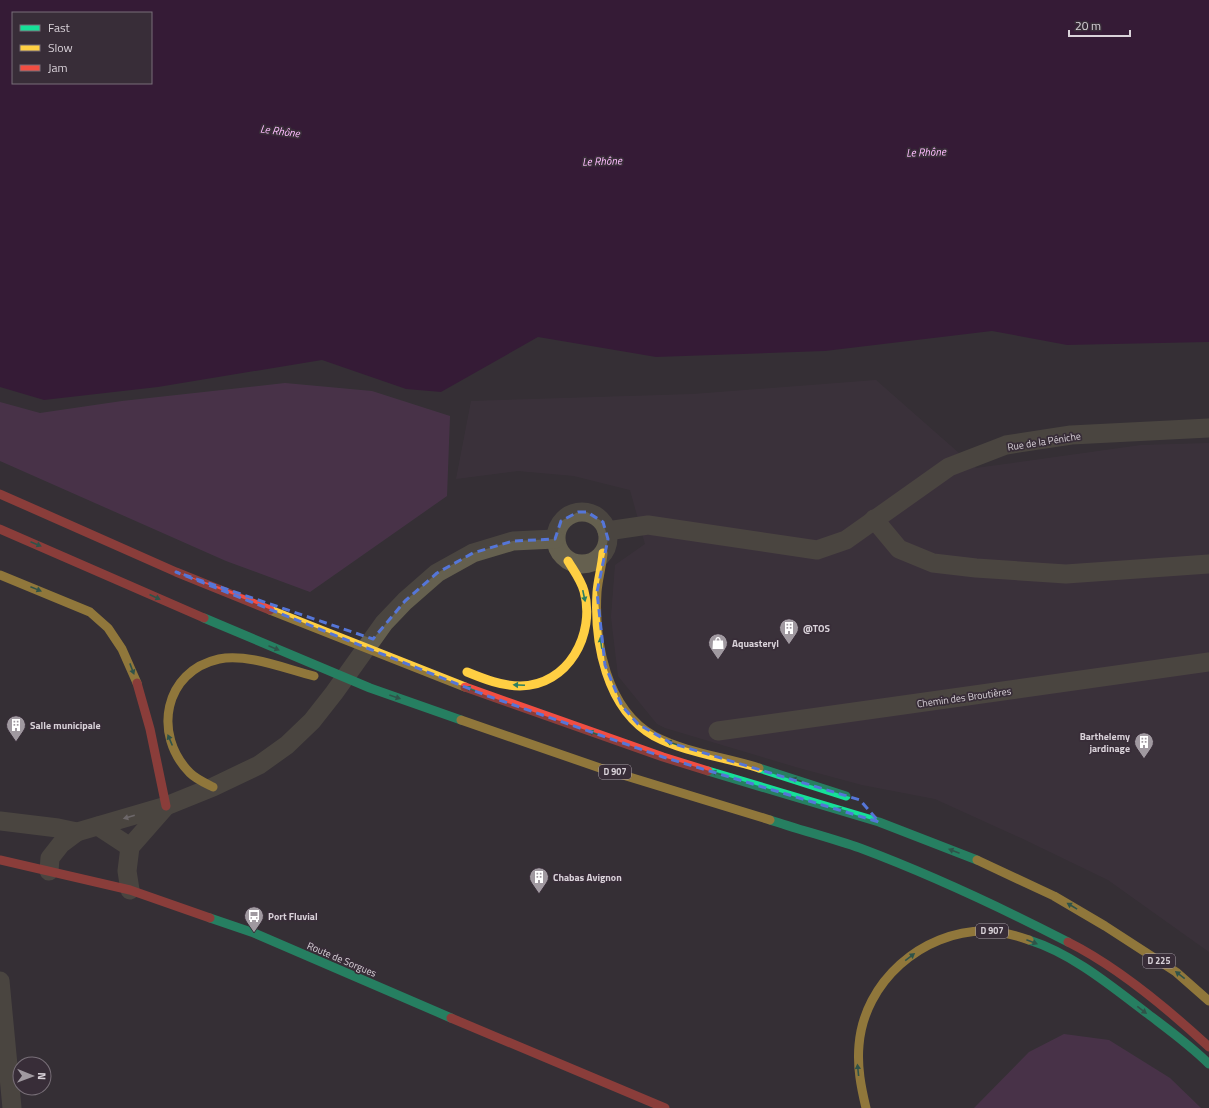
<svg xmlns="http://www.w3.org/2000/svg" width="1209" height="1108" viewBox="0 0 1209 1108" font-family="'Titillium Web',sans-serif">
	<rect width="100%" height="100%" fill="#353035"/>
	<path fill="#423342" d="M876 380 976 468 1141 445 1209 443V952L1108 880 1021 838 935 799 862 785 799 768 665 728 657 724 618 676 611 617 615 565 645 544 630 490 574 476 518 471 456 479 471 401 693 394Z"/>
	<g fill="#603661">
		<path d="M285 383 372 391 450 416 447 496 310 592 226 561 0 461V402L40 413 122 401Z"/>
		<path d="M1064 1034 1109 1040 1170 1078 1201 1108H974L1029 1052Z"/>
	</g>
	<path fill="#350438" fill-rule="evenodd" d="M0 0H1209V342L1067 345 992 331 825 351 656 357 538 337 441 392 406 389 322 360 158 387 44 400 0 387ZM13 13H151V83H13Z"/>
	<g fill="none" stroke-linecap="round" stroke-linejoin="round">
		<g stroke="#65604f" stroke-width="19">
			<circle cx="582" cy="538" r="26"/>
			<path d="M874 519 899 549 933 563 976 568 1066 574 1209 564"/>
			<path d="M607 531 648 525 817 550 846 540 949 467 1006 445 1071 435 1209 428"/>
			<path d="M718 731 1209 662"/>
			<path d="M0 821 58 828 77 832"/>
			<path d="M98 826 130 847"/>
			<path d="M49 871 50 858 61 844 77 832 166 806 213 787 259 765 287 745 312 721 334 693 384 623 405 601 437 573 473 553 513 541 555 539"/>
			<path d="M130 890 127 871 130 847 166 806"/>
			<path d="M0 981 12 1108"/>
		</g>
		<g stroke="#16e098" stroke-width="9">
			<path d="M204 618 370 688 461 720"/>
			<path d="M759 768 846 796"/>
			<path d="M708 771 879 822 977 860"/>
			<path d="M770 820C800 830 831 838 860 848 932 875 1000 907 1068 942"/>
			<path d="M210 918 254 933 451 1018"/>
			<path d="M1029 940C1073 954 1111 986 1148 1014 1169 1030 1190 1045 1209 1064"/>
		</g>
		<g stroke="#ffcf43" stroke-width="9">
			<path d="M603 553C602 566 598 579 597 592 594 642 606 709 654 736 686 753 725 757 759 768"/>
			<path d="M0 575 90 612 108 628 122 649 137 683"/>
			<path d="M270 610 465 687"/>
			<path d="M467 672C484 679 502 686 520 686 568 686 596 634 584 591 581 580 574 571 568 561"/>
			<path d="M461 720 600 768 770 820"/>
			<path d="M213 787C205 783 196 779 190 773 152 735 164 671 219 659 247 653 286 669 314 676"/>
			<path d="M977 860 1054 896 1105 926 1176 972 1209 1001"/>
			<path d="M866 1108C861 1087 857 1067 859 1045 864 982 922 931 985 931 1000 931 1015 935 1029 940"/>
		</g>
		<g stroke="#f24e42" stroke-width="9">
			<path d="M0 494 176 572 270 610"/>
			<path d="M0 529 204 618"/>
			<path d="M137 683 150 729 166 806"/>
			<path d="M465 687 663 757 708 771"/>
			<path d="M0 860 130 890 210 918"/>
			<path d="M1068 942C1118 967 1168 1009 1209 1047"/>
			<path d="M451 1018 665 1108"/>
		</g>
	</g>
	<defs><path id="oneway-solid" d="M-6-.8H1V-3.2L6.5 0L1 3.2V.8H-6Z"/></defs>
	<g fill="#297e63">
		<use href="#oneway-solid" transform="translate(36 544) rotate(23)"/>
		<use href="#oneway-solid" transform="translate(36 589) rotate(22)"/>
		<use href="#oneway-solid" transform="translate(584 596) rotate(78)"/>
		<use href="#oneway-solid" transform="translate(155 597) rotate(24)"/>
		<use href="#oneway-solid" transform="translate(601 643) rotate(-98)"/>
		<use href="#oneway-solid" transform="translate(274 648) rotate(23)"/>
		<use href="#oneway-solid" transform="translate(132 669) rotate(69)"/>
		<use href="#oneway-solid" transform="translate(519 685) rotate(-177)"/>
		<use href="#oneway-solid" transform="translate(471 689) rotate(-158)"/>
		<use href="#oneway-solid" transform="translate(395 697) rotate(19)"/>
		<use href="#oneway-solid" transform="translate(594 733) rotate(-161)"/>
		<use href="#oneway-solid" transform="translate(170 740) rotate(-113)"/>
		<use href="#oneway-solid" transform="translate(672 743) rotate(-161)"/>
		<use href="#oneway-solid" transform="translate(717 773) rotate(-163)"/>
		<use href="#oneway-solid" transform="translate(797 780) rotate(-162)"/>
		<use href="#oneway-solid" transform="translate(842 810) rotate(-163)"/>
		<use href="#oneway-solid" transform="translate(954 851) rotate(-159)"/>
		<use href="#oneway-solid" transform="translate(1072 906) rotate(-149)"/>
		<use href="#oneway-solid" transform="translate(1032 942) rotate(21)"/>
		<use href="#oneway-solid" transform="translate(910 957) rotate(-37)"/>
		<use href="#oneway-solid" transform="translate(1180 975) rotate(-142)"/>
		<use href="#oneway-solid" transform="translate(1142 1010) rotate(38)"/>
		<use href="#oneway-solid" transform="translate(858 1070) rotate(-96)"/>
	</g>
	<use fill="#b0aaa9" href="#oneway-solid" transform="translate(129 817) rotate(164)"/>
	<path d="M0 0H1209V1108H0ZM578 512H587L603 522 608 539 597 592 605 665 622 706 638 724 671 743 860 800 879 822 663 757 485 695 176 572 373 639 405 601 437 573 473 553 513 541 555 539 561 521Z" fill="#353035" fill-opacity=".55" fill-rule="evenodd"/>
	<path fill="none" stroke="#5576d8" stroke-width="3" stroke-dasharray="8 5" stroke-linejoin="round" d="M578 512H587L603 522 608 539 597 592 605 665 622 706 638 724 671 743 860 800 879 822 663 757 485 695 176 572 373 639 405 601 437 573 473 553 513 541 555 539 561 521Z"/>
	<defs>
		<g id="building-pin" transform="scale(1)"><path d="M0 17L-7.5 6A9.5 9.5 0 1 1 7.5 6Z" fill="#a099a0" stroke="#382d38"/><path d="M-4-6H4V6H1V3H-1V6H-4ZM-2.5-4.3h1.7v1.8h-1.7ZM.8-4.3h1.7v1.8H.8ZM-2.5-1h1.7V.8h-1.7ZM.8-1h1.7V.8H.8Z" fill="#fff"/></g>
		<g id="shop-pin" transform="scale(1)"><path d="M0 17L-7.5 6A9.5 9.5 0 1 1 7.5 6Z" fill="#a099a0" stroke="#382d38"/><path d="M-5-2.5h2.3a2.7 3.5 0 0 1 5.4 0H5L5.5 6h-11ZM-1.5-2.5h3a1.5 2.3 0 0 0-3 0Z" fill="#fff"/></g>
		<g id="bus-pin" transform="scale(1)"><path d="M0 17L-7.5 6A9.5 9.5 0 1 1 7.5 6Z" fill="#a099a0" stroke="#382d38"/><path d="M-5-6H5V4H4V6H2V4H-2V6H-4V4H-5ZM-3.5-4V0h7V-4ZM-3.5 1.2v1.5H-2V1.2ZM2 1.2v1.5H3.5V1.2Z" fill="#fff"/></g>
	</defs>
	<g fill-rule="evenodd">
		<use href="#building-pin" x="789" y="628"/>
		<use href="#shop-pin" x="718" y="643"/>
		<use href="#building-pin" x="16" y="725"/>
		<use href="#building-pin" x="1144" y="742"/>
		<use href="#building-pin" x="539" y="877"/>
		<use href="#bus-pin" x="254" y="916"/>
	</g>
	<g text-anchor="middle" stroke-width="3.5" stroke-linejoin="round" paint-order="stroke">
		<g fill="#382d38" stroke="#a9a0a9" stroke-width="1">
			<rect x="599" y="765" width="32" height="14" rx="3"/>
			<rect x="976" y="924" width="32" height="14" rx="3"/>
			<rect x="1143" y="954" width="32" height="14" rx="3"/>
		</g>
		<g font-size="9" font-weight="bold" fill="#d9d2d9">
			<text x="615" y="775">D 907</text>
			<text x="992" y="934">D 907</text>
			<text x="1159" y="964">D 225</text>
		</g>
		<g font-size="10" fill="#d9d2d9" stroke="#382d38">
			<text transform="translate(1044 441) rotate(-9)" y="4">Rue de la Péniche</text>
			<text transform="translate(964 697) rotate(-8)" y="4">Chemin des Broutières</text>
			<text transform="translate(342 959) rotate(23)" y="4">Route de Sorgues</text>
		</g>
		<g font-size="10" font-weight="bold" fill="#d9d2d9" stroke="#382d38" text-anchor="start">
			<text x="803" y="632">@TOS</text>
			<text x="732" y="647">Aquasteryl</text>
			<text x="30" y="729">Salle municipale</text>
			<text x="1130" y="740" text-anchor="end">Barthelemy<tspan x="1130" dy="12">jardinage</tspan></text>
			<text x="553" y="881">Chabas Avignon</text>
			<text x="268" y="920">Port Fluvial</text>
		</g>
		<g font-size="11" font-style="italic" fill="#ffbdff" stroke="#382d38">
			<text transform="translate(280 131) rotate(7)" y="4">Le Rhône</text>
			<text transform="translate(926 152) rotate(-2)" y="4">Le Rhône</text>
			<text transform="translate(602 161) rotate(-2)" y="4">Le Rhône</text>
		</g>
	</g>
	<rect x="12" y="12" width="140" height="72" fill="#382d38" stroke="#786f78"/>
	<rect x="20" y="25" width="20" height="6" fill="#16e098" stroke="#786f78"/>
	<text x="48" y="32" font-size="12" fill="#d9d2d9">Fast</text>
	<rect x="20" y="45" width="20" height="6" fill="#ffcf43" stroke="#786f78"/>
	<text x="48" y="52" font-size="12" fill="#d9d2d9">Slow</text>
	<rect x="20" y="65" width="20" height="6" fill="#f24e42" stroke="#786f78"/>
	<text x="48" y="72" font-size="12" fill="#d9d2d9">Jam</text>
	<g transform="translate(32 1076) rotate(91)"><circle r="19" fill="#382d38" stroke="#786f78"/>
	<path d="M0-3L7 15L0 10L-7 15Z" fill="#a099a0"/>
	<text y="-6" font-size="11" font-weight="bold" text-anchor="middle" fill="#d9d2d9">N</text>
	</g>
	<path d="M1069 30v6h61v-6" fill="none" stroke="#d9d2d9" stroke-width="2"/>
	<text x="1075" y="30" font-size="12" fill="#d9d2d9" stroke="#382d38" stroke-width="3" paint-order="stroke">20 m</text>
</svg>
